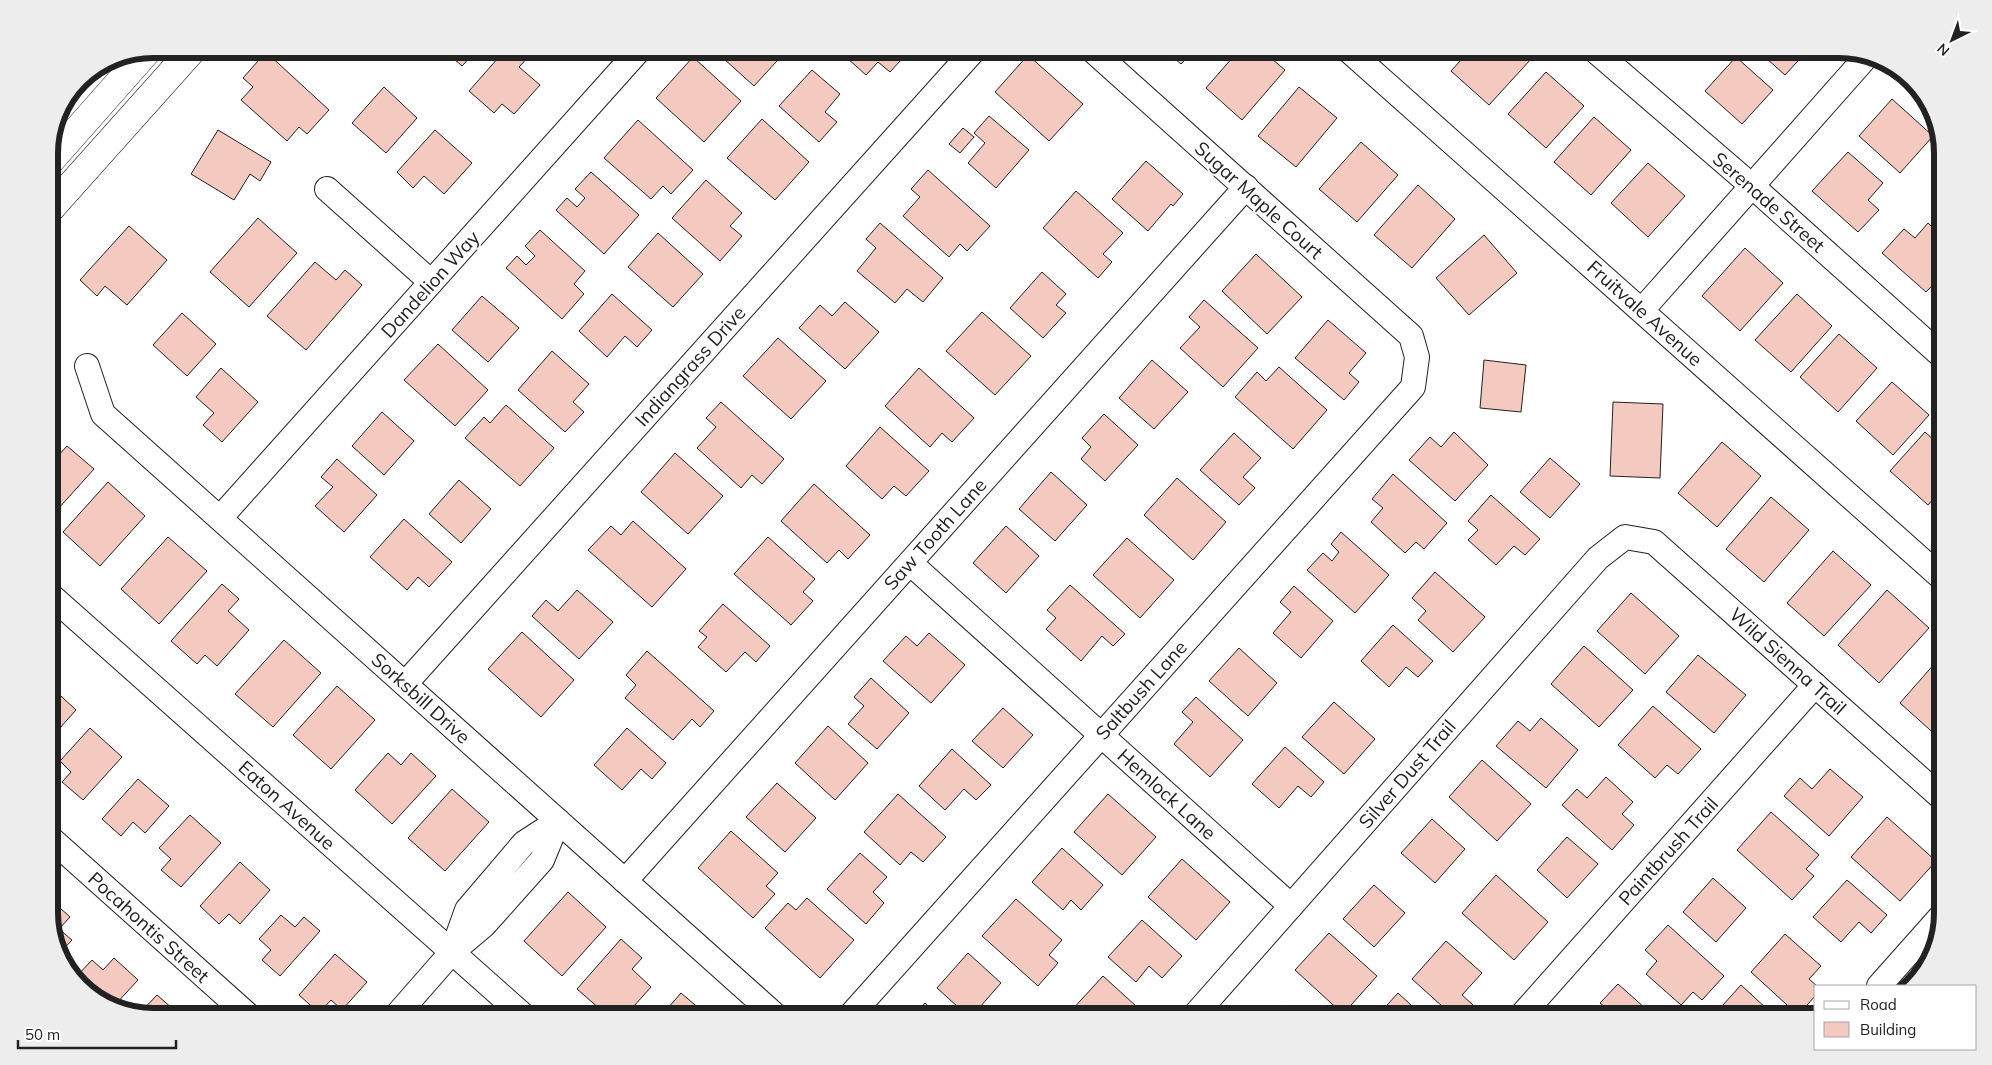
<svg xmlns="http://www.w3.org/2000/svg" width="1992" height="1065" viewBox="0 0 1992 1065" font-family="Mulish,sans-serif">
	<rect width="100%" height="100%" fill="#fff"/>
	<g fill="#f3c9c0" stroke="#222">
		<path d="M443 49H478L462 66Z"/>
		<path d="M506 49H522L530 55 519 67 540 85 514 114 502 104 494 113 469 91Z"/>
		<path d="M713 49H788L754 86Z"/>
		<path d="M837 49H911L890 72 878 62 866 75Z"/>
		<path d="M1163 49H1195L1181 64Z"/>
		<path d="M1240 49H1260L1285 70 1242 120 1206 88Z"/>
		<path d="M1436 49H1451L1445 56Z"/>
		<path d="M1471 49H1521L1532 58 1489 105 1451 71Z"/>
		<path d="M1756 49H1809L1785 75Z"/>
		<path d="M266 52 329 110 307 134 299 127 287 141 241 100 253 87 243 78Z"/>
		<path d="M1028 55 1083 104 1049 141 995 92Z"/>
		<path d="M693 57 741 101 704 142 656 98Z"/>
		<path d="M1736 57 1773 90 1742 124 1705 91Z"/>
		<path d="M812 70 840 94 825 112 837 122 819 142 779 106Z"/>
		<path d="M1546 72 1584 106 1546 148 1508 114Z"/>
		<path d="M1909 80 1926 95 1927 100 1907 81Z"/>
		<path d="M384 87 417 118 386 153 352 123Z"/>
		<path d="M1299 87 1337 118 1296 167 1258 136Z"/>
		<path d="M1892 99 1933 136 1900 173 1859 136Z"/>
		<path d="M989 116 1029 150 996 188 968 163 985 143 974 133Z"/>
		<path d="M1594 117 1631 150 1591 195 1554 162Z"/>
		<path d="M762 119 809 162 775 200 727 158Z"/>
		<path d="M638 120 693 170 671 194 663 186 651 199 604 158Z"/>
		<path d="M963 128 974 137 960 153 949 144Z"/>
		<path d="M218 130 271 162 260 181 250 174 234 200 191 174Z"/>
		<path d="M435 130 472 163 444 194 424 176 413 188 397 172Z"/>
		<path d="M1361 142 1398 175 1357 222 1319 189Z"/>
		<path d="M1848 152 1883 183 1868 200 1879 210 1858 232 1812 191Z"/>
		<path d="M1146 161 1183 194 1173 206 1171 204 1148 231 1112 199Z"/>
		<path d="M1648 163 1685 196 1648 237 1611 203Z"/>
		<path d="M928 170 990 226 967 251 960 244 949 257 903 216 920 197 911 189Z"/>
		<path d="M591 172 639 215 604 254 556 210 567 198 577 207 585 198 575 189Z"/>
		<path d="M706 180 742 213 730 226 742 236 720 261 672 218Z"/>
		<path d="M1418 185 1455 219 1412 268 1374 235Z"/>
		<path d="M1076 191 1123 233 1103 254 1112 262 1098 278 1043 228Z"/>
		<path d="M1943 195V212L1934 204Z"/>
		<path d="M258 218 297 253 249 307 210 272Z"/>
		<path d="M880 223 943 278 923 302 907 289 895 303 857 271 876 248 866 239Z"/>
		<path d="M1928 223 1943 237V274L1926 292 1882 253 1904 229 1915 238Z"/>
		<path d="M129 226 167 260 127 305 105 286 97 296 80 280Z"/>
		<path d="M540 230 585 271 574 284 584 294 562 319 506 268 517 256 526 265 535 256 525 246Z"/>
		<path d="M658 233 703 274 673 307 628 267Z"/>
		<path d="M1484 235 1517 273 1469 315 1436 278Z"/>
		<path d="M1745 248 1783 283 1740 331 1702 296Z"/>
		<path d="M1256 254 1302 297 1267 334 1222 291Z"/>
		<path d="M315 262 336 280 345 270 362 285 306 350 267 316Z"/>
		<path d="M1042 272 1066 294 1056 305 1066 313 1043 338 1010 308Z"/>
		<path d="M612 294 652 330 637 347 625 336 607 357 579 331Z"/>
		<path d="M1797 294 1832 326 1791 372 1755 340Z"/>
		<path d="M482 296 519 328 488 362 452 330Z"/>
		<path d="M1204 300 1258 348 1223 387 1180 348 1200 327 1189 317Z"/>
		<path d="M845 302 879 332 845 369 799 328 820 305 832 316Z"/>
		<path d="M982 312 1031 356 995 395 946 351Z"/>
		<path d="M182 313 216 344 187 376 153 345Z"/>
		<path d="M1328 320 1366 353 1349 373 1359 382 1344 400 1295 358Z"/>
		<path d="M1839 334 1877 368 1838 412 1800 377Z"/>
		<path d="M778 338 826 381 791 419 743 376Z"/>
		<path d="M438 344 488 390 455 426 404 380Z"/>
		<path d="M552 351 589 384 573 402 584 412 565 432 518 390Z"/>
		<path d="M1152 360 1188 392 1154 429 1119 398Z"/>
		<path d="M1484 360 1526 365 1521 412 1480 408Z"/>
		<path d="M1279 367 1327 410 1293 449 1235 397 1257 372 1266 381Z"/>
		<path d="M221 368 258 402 222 442 203 425 214 413 196 397Z"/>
		<path d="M919 368 974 418 952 442 942 433 930 447 885 406Z"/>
		<path d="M1892 382 1929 415 1893 455 1856 421Z"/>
		<path d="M721 402 784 459 762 484 752 475 741 488 697 448 716 427 706 418Z"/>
		<path d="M1613 402 1663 404 1660 478 1610 476Z"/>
		<path d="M506 405 554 448 520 486 465 438 484 417 490 423Z"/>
		<path d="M382 412 414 441 384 475 352 446Z"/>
		<path d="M1104 414 1138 445 1105 481 1081 459 1091 447 1082 438Z"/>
		<path d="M880 427 929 471 906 496 894 486 882 499 846 466Z"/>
		<path d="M1454 432 1488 465 1455 501 1409 460 1430 437 1441 447Z"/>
		<path d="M1925 432 1936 442 1943 435V487L1928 505 1890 471Z"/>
		<path d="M1234 433 1261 458 1243 477 1255 488 1239 505 1200 470Z"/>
		<path d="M1722 442 1761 476 1717 527 1678 493Z"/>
		<path d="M67 446 94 469 49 519V450L57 457Z"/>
		<path d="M675 453 723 496 688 534 641 492Z"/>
		<path d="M1550 458 1580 484 1550 518 1520 492Z"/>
		<path d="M337 459 377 495 344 532 315 506 333 487 321 477Z"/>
		<path d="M1051 472 1087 505 1055 541 1019 509Z"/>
		<path d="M1393 474 1447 523 1424 549 1416 542 1405 553 1371 522 1383 508 1372 499Z"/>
		<path d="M1177 478 1226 522 1193 560 1144 515Z"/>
		<path d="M459 480 491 509 461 543 429 514Z"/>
		<path d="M108 482 145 516 100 566 63 532Z"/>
		<path d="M814 484 870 535 848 559 839 550 827 563 781 521Z"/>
		<path d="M1491 495 1540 539 1525 555 1514 546 1496 565 1468 540 1478 530 1468 521Z"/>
		<path d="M1771 497 1809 530 1764 582 1726 549Z"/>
		<path d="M404 519 452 562 429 587 418 577 407 590 370 557Z"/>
		<path d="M633 521 686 569 652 607 588 550 611 526 621 535Z"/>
		<path d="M1006 526 1039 556 1006 593 973 563Z"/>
		<path d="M1341 532 1389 575 1355 613 1307 570 1323 553 1332 561 1339 552 1331 544Z"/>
		<path d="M168 537 207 571 159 624 121 589Z"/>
		<path d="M768 537 815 579 803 592 813 601 791 625 734 574Z"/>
		<path d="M1127 538 1174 580 1140 618 1093 575Z"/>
		<path d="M1833 551 1871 585 1824 636 1787 603Z"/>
		<path d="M1435 572 1485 617 1453 652 1418 620 1426 611 1412 598Z"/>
		<path d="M222 584 239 599 228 611 249 630 217 666 205 655 197 664 171 641Z"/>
		<path d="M1070 585 1125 634 1113 646 1102 636 1081 661 1046 629 1056 618 1047 610Z"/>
		<path d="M1294 586 1333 621 1301 658 1273 633 1291 612 1280 602Z"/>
		<path d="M577 590 613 622 579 659 532 616 546 600 558 611Z"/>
		<path d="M1887 590 1929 628 1879 683 1838 645Z"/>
		<path d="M1631 593 1679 636 1645 674 1597 631Z"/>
		<path d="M723 604 770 646 756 662 745 652 726 672 698 647 707 637 699 631Z"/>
		<path d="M1393 625 1433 661 1418 677 1406 667 1389 687 1361 661Z"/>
		<path d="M522 632 574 680 541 717 488 669Z"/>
		<path d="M929 633 965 665 931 703 883 661 906 636 917 646Z"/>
		<path d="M284 640 321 673 273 727 235 694Z"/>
		<path d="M1584 646 1633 690 1599 727 1551 684Z"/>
		<path d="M1239 648 1277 683 1248 716 1209 681Z"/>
		<path d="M647 651 714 711 700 727 692 719 673 740 625 698 636 685 626 675Z"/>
		<path d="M1943 654V734L1939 738 1900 703Z"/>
		<path d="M1698 655 1746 695 1714 733 1666 692Z"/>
		<path d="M871 678 909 713 877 749 848 724 864 706 854 697Z"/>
		<path d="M49 685 76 710 49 740Z"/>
		<path d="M337 686 375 720 331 769 293 735Z"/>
		<path d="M1196 697 1243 740 1210 777 1174 744 1193 722 1182 712Z"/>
		<path d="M1334 702 1375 739 1344 774 1302 737Z"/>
		<path d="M1653 706 1701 749 1678 774 1667 765 1655 778 1618 745Z"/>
		<path d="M1003 708 1033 735 1003 768 972 741Z"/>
		<path d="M1541 718 1578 750 1546 788 1496 746 1518 721 1530 731Z"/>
		<path d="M828 726 868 763 835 800 795 763Z"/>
		<path d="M90 728 122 757 83 800 62 782 71 772 60 761Z"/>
		<path d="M627 728 666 763 652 779 641 769 622 790 594 765Z"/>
		<path d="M1285 747 1324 782 1311 797 1298 786 1279 808 1252 784Z"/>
		<path d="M952 749 991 785 976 800 964 789 945 810 919 786Z"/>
		<path d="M388 753 401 765 411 753 436 776 392 824 355 790Z"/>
		<path d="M1482 760 1531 804 1497 841 1449 797Z"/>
		<path d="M1830 769 1863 797 1829 836 1784 796 1800 778 1812 789Z"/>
		<path d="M1606 777 1633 802 1622 814 1634 825 1612 850 1562 805 1577 789 1587 798Z"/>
		<path d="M138 779 169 806 145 833 133 822 121 836 102 819Z"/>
		<path d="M777 783 816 818 785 852 746 817Z"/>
		<path d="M452 789 489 822 445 871 408 838Z"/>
		<path d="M898 794 946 837 923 862 911 852 900 865 864 832Z"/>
		<path d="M1108 794 1156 837 1122 875 1074 832Z"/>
		<path d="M1771 812 1819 855 1806 869 1814 876 1792 900 1737 850Z"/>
		<path d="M190 815 221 843 181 887 161 870 171 859 159 848Z"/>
		<path d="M1887 817 1936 861 1900 901 1851 857Z"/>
		<path d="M1432 819 1465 849 1435 883 1401 853Z"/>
		<path d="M731 831 778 873 766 886 775 894 753 918 698 868Z"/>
		<path d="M1567 837 1598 864 1567 898 1537 870Z"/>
		<path d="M1062 848 1103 885 1081 910 1071 900 1063 910 1032 882Z"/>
		<path d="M860 853 887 877 873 892 884 903 866 924 827 889Z"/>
		<path d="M1182 859 1230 902 1196 940 1148 897Z"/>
		<path d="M240 862 270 890 240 924 229 914 219 924 200 906Z"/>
		<path d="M1496 875 1548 922 1514 960 1462 913Z"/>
		<path d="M1713 878 1746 908 1716 942 1683 912Z"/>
		<path d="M1847 880 1887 915 1871 933 1859 922 1841 942 1813 917Z"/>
		<path d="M1374 885 1405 913 1374 947 1343 919Z"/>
		<path d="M568 892 606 927 562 976 524 941Z"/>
		<path d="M49 898 70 917 59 929 72 940 60 953 49 920Z"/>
		<path d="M807 898 854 940 820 978 765 928 788 903 796 910Z"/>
		<path d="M1016 899 1062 940 1049 955 1058 963 1038 986 982 936Z"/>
		<path d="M281 915 295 927 304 917 320 931 280 976 262 960 271 950 259 939Z"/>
		<path d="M1142 920 1182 956 1162 978 1149 966 1136 982 1108 957Z"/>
		<path d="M1668 925 1724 976 1702 1000 1693 992 1681 1005 1646 974 1657 961 1645 950Z"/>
		<path d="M1329 933 1377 976 1343 1014 1295 970Z"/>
		<path d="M1785 934 1821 966 1809 979 1817 986 1816 995 1798 1015 1751 972Z"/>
		<path d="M621 939 642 958 632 969 651 987 625 1016H608L577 989Z"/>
		<path d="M1446 941 1482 973 1462 995 1473 1005 1463 1016H1453L1412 979Z"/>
		<path d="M968 953 1001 983 972 1016H968L937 988Z"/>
		<path d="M335 954 367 982 342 1010 331 1000 319 1013 299 995Z"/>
		<path d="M114 958 138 980 113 1007 106 1005 75 978 92 960 103 970Z"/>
		<path d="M1103 976 1136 1006 1127 1016H1078L1071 1011Z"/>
		<path d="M1618 984 1654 1016H1607L1611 1012 1600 1003Z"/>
		<path d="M1741 985 1767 1009 1769 1006 1778 1014 1775 1016H1713Z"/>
		<path d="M681 993 708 1016H661Z"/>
		<path d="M1398 993 1423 1016H1377Z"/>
		<path d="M157 995 181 1016H152L140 1013Z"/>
		<path d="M925 1003 939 1016H913Z"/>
		<path d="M1286 1005 1299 1016H1276Z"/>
		<path d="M1263 1008 1272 1016H1256Z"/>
		<path d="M650 1009 658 1016H644Z"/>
	</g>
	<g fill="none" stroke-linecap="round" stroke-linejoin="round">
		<g stroke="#222" stroke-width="26">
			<g id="minor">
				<path d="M1347 49 1943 579"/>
				<path d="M1593 49 1752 186 1943 357"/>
				<path d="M327 189 431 282"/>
				<path d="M1642 310 1868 55"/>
				<path d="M87 366 103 414 776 1016"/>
				<path d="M220 518 640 49"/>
				<path d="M910 563 1291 906"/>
				<path d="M49 594 524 1016"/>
				<path d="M405 684 975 49"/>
				<path d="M49 837 249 1016"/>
				<path d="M625 881 1246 187"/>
				<path d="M1879 986 1943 914"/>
				<path d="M396 1016 452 952 484 925 542 860 558 821 524 843 467 910 452 952"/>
				<path d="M850 1016 1413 387 1417 357 1411 336 1091 49"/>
				<path d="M1194 1016 1598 558 1625 537 1654 542 1943 799"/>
				<path d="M1521 1016 1815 685"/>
			</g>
		</g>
		<g stroke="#222" stroke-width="29">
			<g id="highway">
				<path d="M49 162 148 50"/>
				<path d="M49 210 193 49"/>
			</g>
		</g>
		<use href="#minor" stroke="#fff" stroke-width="24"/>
		<use href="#highway" stroke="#fff" stroke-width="28"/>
	</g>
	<g text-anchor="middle" stroke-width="4" stroke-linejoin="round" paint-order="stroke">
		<g font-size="19" fill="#222" stroke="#fff">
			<text transform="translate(1259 200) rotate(42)" y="7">Sugar Maple Court</text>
			<text transform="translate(1769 202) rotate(41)" y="7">Serenade Street</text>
			<text transform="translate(430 284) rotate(-48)" y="7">Dandelion Way</text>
			<text transform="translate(1645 313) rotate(42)" y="7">Fruitvale Avenue</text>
			<text transform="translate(690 366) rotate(-48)" y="7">Indiangrass Drive</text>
			<text transform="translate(935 534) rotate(-48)" y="7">Saw Tooth Lane</text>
			<text transform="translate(1788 661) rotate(42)" y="7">Wild Sienna Trail</text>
			<text transform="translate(1141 690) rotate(-48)" y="7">Saltbush Lane</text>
			<text transform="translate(421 698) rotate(42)" y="7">Sorksbill Drive</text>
			<text transform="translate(1407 774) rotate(-49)" y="7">Silver Dust Trail</text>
			<text transform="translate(1167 794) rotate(42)" y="7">Hemlock Lane</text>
			<text transform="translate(287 805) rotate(42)" y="7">Eaton Avenue</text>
			<text transform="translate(1668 851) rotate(-48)" y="7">Paintbrush Trail</text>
			<text transform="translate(149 927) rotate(42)" y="7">Pocahontis Street</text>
		</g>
	</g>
	<path d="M0 0H1992V1065H0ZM153 58H1839A95 95 0 0 1 1934 153V913A95 95 0 0 1 1839 1008H153A95 95 0 0 1 58 913V153A95 95 0 0 1 153 58Z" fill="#ededed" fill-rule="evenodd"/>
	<path fill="none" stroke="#222" stroke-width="6" d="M153 58H1839A95 95 0 0 1 1934 153V913A95 95 0 0 1 1839 1008H153A95 95 0 0 1 58 913V153A95 95 0 0 1 153 58Z"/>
	<rect x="1814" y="985" width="162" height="65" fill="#ffffff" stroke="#a7a7a7"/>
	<rect x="1824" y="1001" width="25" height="8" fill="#ffffff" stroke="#a7a7a7"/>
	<text x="1860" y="1010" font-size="15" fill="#222222">Road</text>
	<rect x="1824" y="1022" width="25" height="15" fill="#f3c9c0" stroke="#a7a7a7"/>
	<text x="1860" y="1035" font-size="15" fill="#222222">Building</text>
	<g transform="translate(1952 40) rotate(222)" stroke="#ffffff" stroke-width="4" paint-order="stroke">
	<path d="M0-4L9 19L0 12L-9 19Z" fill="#222222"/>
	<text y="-8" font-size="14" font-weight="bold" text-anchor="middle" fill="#222222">N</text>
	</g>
	<path d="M18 1040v8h158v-8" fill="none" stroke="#222222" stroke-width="2.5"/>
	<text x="25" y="1040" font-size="15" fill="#222222" stroke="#ffffff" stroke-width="4" paint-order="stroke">50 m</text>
</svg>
